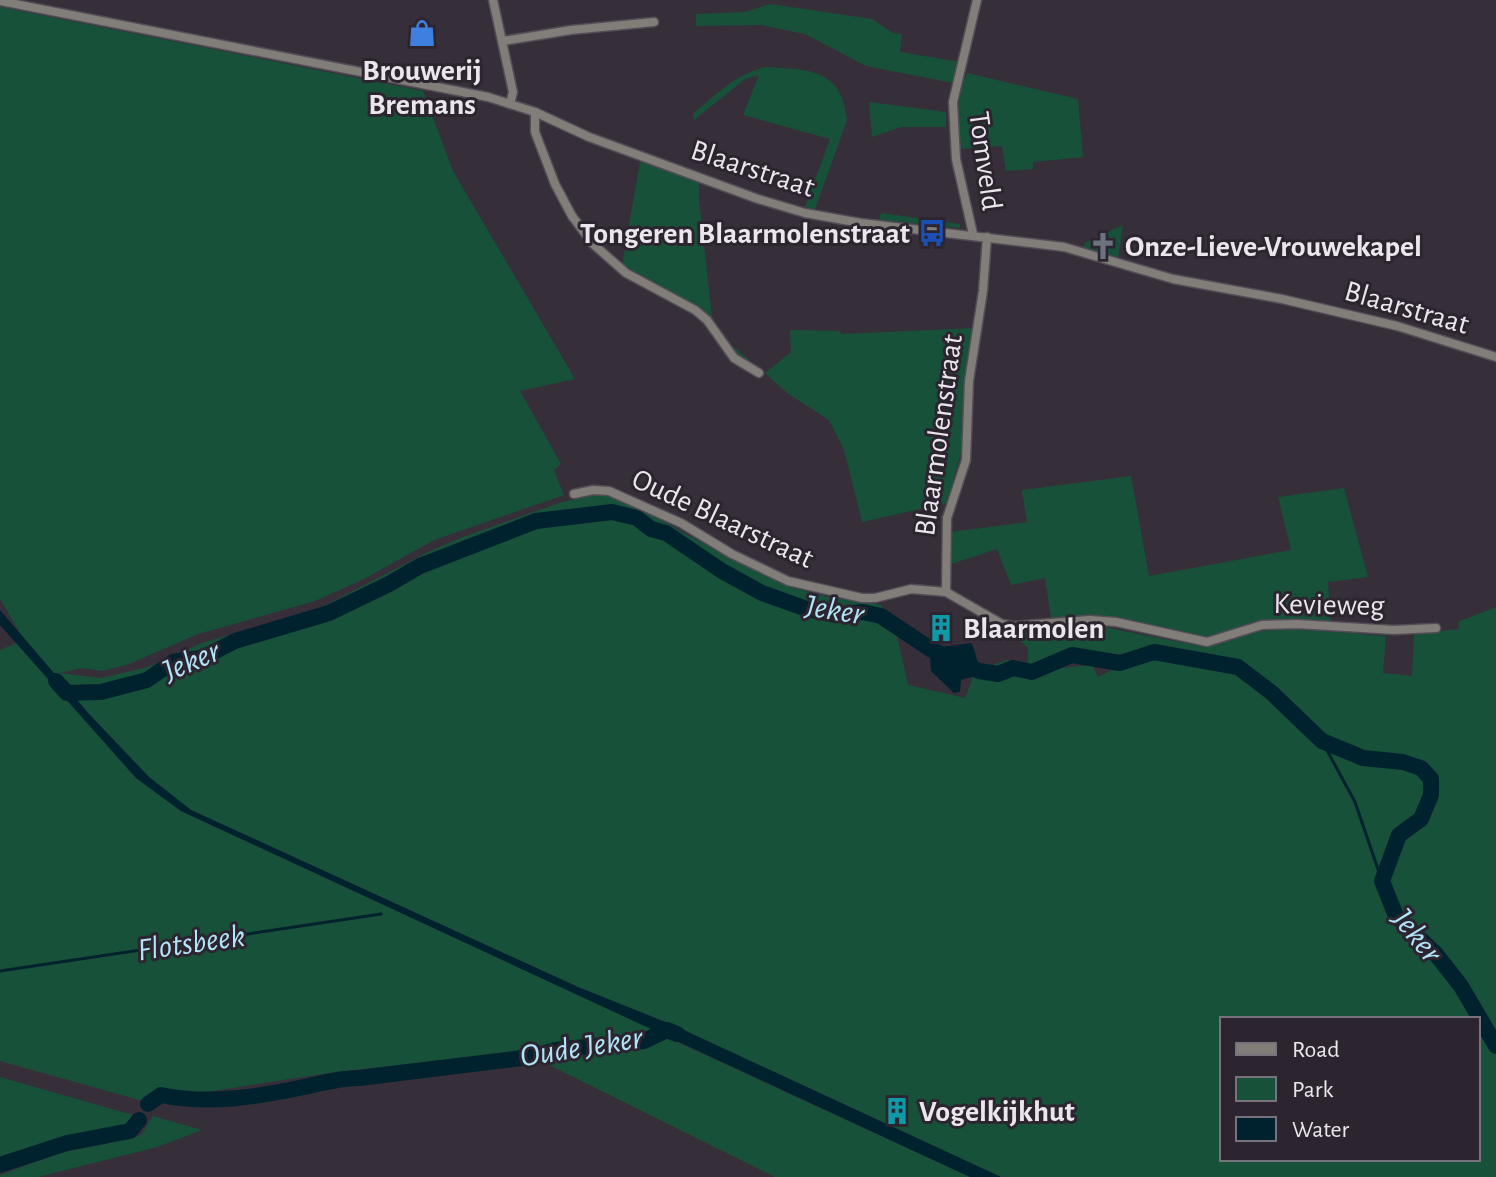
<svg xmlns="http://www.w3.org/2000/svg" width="1496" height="1177" viewBox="0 0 1496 1177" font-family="'Alegreya Sans',sans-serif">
	<rect width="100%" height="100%" fill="#362f3a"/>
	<g fill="#17513a" fill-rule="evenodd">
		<path d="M770 4 872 19 893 33 902 34 900 52 960 62 953 83 866 66 805 34 761 25 696 26V14L745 12Z"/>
		<path d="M0 7 423 91 453 171 575 379 520 391 561 464 554 470 564 495 434 540 364 579 315 601 198 634 129 664 102 671 82 668 59 673 101 678 148 667 202 643 320 608 428 552 463 537 559 503 596 494 611 495 639 508 724 555 794 588 829 597 882 605 881 622 897 635 908 685 965 698 973 677 984 676 985 670 982 669 1007 660 1028 663V648L1005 628 1103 627 1200 646C1221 645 1240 633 1261 631 1302 627 1345 633 1386 636L1383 673 1412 676 1414 634 1459 629 1458 622 1496 607V1177H1001L673 1025 578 987 191 810 149 777 89 714 23 638 0 599ZM1151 649 1155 655C1135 662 1116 667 1098 677L1092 665 1061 668 1035 679 1031 666 1049 657 1063 665 1086 661 1100 654C1124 661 1129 655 1151 649ZM1222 1019H1478V1159H1222Z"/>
		<path d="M765 67C807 70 842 67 847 120L815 209 805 207 830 139 743 115 759 75 745 79 694 120 693 114C716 94 735 75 765 67Z"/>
		<path d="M967 73 1078 99 1083 157 1033 162V169L1006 171 1002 146 961 149C957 122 955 99 967 73Z"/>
		<path d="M869 102 946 112V127H901L872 137Z"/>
		<path d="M640 162 699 182V200L712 317 723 338 765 373 791 352 790 330 840 331 841 334 977 328 964 442 947 503 862 522 844 450 829 420 787 393 766 374 734 354 708 317 622 266Z"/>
		<path d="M881 213 960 224V228L879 220Z"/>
		<path d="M1123 225 1118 258 1083 248 1085 243Z"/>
		<path d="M1131 476 1149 576 1291 550 1278 497 1344 488 1368 577 1328 582 1331 623 1272 620 1257 622 1211 638 1105 617 1051 618 1045 578 1011 585 997 549 951 564V532L1027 522 1022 490Z"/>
		<path d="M17 643 136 778 181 811 656 1031 625 1041 555 1045 535 1050 335 1072 193 1094 152 1093 143 1101 0 1061V650Z"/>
		<path d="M664 1036 970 1177H775L539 1060 647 1047Z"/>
		<path d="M0 1077 136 1116 132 1124 116 1132 83 1136 25 1152 0 1162Z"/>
		<path d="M153 1116 202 1130 157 1147 38 1177H0V1175L60 1153 133 1138 141 1135Z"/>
	</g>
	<g fill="#00222e">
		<path d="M0 610 89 714 149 777 191 810 578 987 673 1025 1001 1177H970L181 811 136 778 0 625Z"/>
		<path d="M886 615 932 644 928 654 882 621Z"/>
		<path d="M971 643C977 652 975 665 985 670L984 676 979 675 961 680 960 692 954 693 931 671 930 656 934 648Z"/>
	</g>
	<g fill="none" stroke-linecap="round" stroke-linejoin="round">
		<g stroke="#00222e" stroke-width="3">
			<path d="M1322 741 1355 802 1382 881"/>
			<path d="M0 971 381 914"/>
		</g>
		<g stroke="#00222e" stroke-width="16">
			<path d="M56 681 67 693 101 692 147 680 173 662 202 658 235 641 329 613 389 584 420 566 536 521 612 512 637 518 651 529 666 533 722 571 762 593 807 609 835 615 863 612 881 616 932 650 979 671 998 674 1013 668 1032 672 1072 655 1120 663 1154 652 1238 667 1272 693 1322 741 1363 758 1403 762 1421 768 1431 779V795L1421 819 1399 835 1382 881 1396 916 1435 953 1461 986 1496 1046"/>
			<path d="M148 1104 161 1095C208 1105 257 1097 304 1087 323 1083 339 1078 359 1078L530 1057 556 1050 644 1041 667 1030 677 1034"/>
			<path d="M0 1165 67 1143 130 1131 139 1120"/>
		</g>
		<g stroke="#534c57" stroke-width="11">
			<g id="minor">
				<path d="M493 0 513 92 510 104"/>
				<path d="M0 1 488 97 535 112 589 137 758 199 805 213 861 223 1064 247 1173 279 1282 299 1397 326 1496 357"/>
				<path d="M503 41 571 30 654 22"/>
				<path d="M535 112V132L555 184 572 216 593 244 626 273 695 310 707 320 734 358 759 373"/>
				<path d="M973 234 956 159 953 102 977 0"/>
				<path d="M574 494 593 490 609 491 681 523 732 554 788 581 862 598H875L911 589 946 592 1002 624 1014 626 1090 620 1116 622 1207 642 1262 625 1297 624 1394 630 1436 628"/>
				<path d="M946 592 947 518 966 460 969 381 983 291 987 237"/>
			</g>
		</g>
		<use href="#minor" stroke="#817d78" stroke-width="8"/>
	</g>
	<defs>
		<g id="shop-bare" transform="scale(2.16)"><path d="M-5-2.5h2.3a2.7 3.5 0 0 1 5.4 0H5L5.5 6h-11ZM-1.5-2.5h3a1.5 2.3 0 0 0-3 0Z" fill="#3f7fe0" stroke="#2c2530" stroke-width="2.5" paint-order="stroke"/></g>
		<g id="bus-bare" transform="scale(2.16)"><path d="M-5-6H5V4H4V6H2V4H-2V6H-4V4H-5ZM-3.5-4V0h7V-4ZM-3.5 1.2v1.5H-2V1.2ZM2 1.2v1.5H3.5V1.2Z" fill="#1a4fb4" stroke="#2c2530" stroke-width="2.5" paint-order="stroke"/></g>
		<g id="church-bare" transform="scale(2.16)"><path d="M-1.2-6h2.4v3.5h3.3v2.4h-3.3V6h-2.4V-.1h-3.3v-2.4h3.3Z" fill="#6b7280" stroke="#2c2530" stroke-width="2.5" paint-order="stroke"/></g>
		<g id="building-bare" transform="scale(2.16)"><path d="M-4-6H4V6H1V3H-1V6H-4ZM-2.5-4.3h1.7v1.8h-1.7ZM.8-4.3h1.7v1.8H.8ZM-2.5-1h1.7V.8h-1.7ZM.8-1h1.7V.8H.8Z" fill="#0f9aa8" stroke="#2c2530" stroke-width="2.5" paint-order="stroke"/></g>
	</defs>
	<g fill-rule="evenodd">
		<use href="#shop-bare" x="422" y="33"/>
		<use href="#bus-bare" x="932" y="233"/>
		<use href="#church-bare" x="1103" y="246"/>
		<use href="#building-bare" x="941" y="628"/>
		<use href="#building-bare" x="897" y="1111"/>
	</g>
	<g text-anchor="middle" stroke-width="6" stroke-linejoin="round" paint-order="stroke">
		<g font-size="30" font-weight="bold" fill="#ebe6ed" stroke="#2c2530" text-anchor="start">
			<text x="422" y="80" text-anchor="middle">Brouwerij<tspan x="422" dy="34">Bremans</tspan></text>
			<text x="910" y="243" text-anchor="end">Tongeren Blaarmolenstraat</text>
			<text x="1125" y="256">Onze-Lieve-Vrouwekapel</text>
			<text x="963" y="638">Blaarmolen</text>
			<text x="919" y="1121">Vogelkijkhut</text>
		</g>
		<g font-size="30" fill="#ebe6ed" stroke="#2c2530">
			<text transform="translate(986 161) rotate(82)" y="10">Tomveld</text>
			<text transform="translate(753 168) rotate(18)" y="10">Blaarstraat</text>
			<text transform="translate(1407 307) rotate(16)" y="10">Blaarstraat</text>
			<text transform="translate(938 435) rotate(-82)" y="10">Blaarmolenstraat</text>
			<text transform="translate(723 518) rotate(25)" y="10">Oude Blaarstraat</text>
			<text transform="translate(1329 604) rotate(1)" y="10">Kevieweg</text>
		</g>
		<g font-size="32" font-style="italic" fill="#b2e4f8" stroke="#2c2530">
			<text transform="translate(835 609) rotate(9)" y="11">Jeker</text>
			<text transform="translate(191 660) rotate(-23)" y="11">Jeker</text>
			<text transform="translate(1418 935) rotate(51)" y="11">Jeker</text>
			<text transform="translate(191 942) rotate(-8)" y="11">Flotsbeek</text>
			<text transform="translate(581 1046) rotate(-9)" y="11">Oude Jeker</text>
		</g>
	</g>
	<rect x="1220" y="1017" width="260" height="144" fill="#2c2530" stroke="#78727c" stroke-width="2"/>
	<rect x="1236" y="1043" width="40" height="12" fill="#817d78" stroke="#78727c" stroke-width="2"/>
	<text x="1292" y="1057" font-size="24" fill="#ebe6ed">Road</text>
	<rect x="1236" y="1077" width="40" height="24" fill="#17513a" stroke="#78727c" stroke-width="2"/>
	<text x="1292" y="1097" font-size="24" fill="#ebe6ed">Park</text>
	<rect x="1236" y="1117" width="40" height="24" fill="#00222e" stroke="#78727c" stroke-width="2"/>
	<text x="1292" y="1137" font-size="24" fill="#ebe6ed">Water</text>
</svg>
